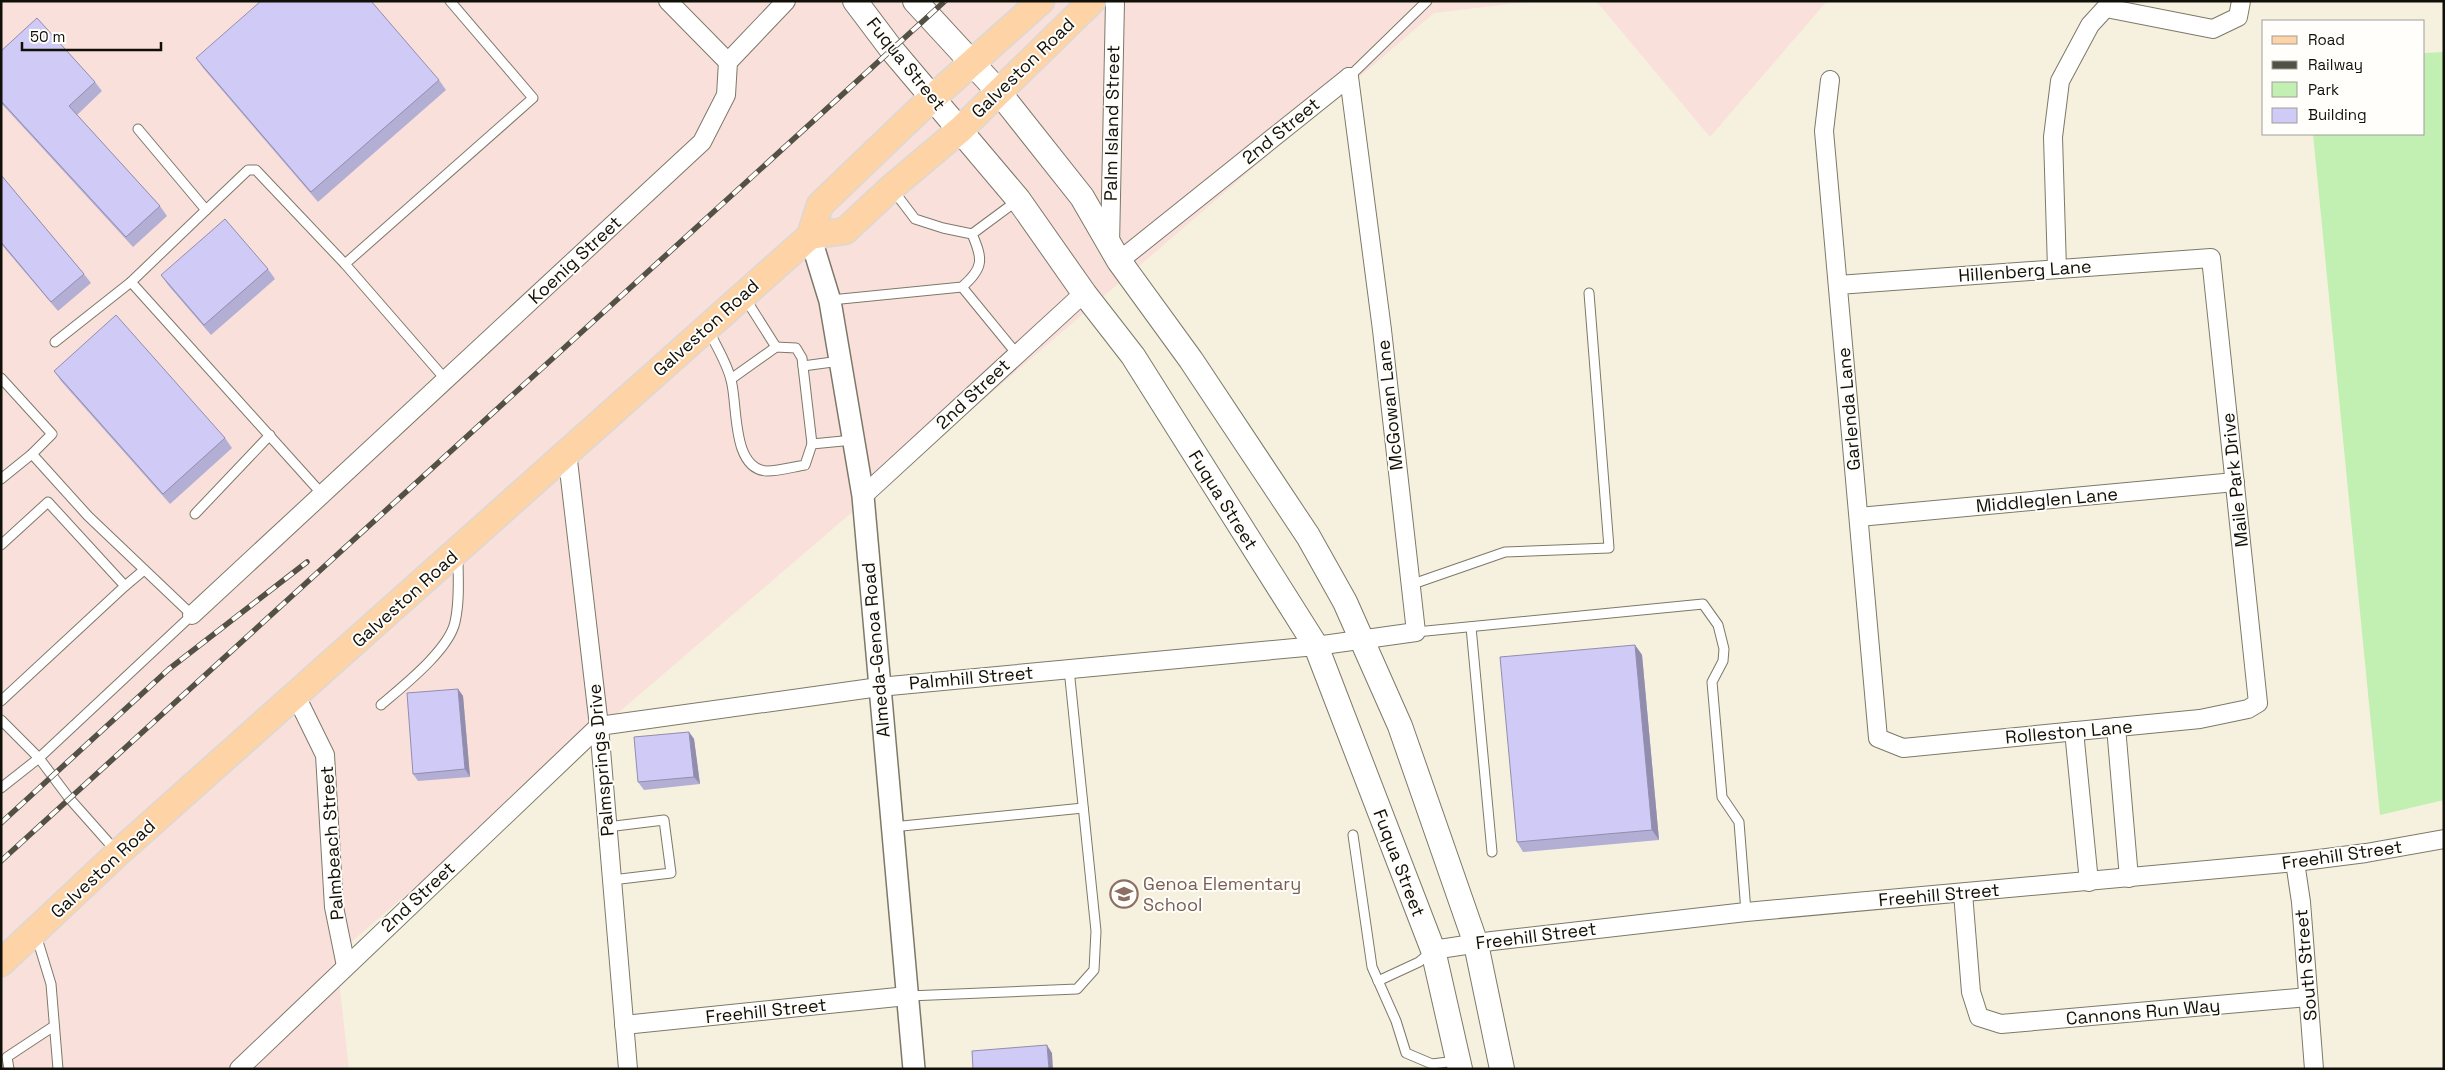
<svg xmlns="http://www.w3.org/2000/svg" width="2445" height="1070" viewBox="0 0 2445 1070" font-family="'Space Grotesk',sans-serif">
	<rect width="100%" height="100%" fill="#f5f1de"/>
	<g fill="#fae0db">
		<path d="M1 1H1535L1434 13 336 955 349 1069H1Z"/>
		<path d="M1596 1H1827L1710 137Z"/>
	</g>
	<path fill="#c2efb2" d="M2444 52V800L2380 815 2313 134H2424V53Z"/>
	<g fill="none" stroke-linecap="round" stroke-linejoin="round">
		<g stroke="#7d7969" stroke-width="11">
			<g id="service">
				<path d="M1349 77 1427 1"/>
				<path d="M206 210 248 170H256L345 264"/>
				<path d="M972 234 1018 200"/>
				<path d="M131 282 322 494"/>
				<path d="M962 287 1016 353"/>
				<path d="M745 298 776 347"/>
				<path d="M831 300 962 287C984 268 983 259 972 234L943 228 915 219 893 190"/>
				<path d="M709 331C716 346 727 363 731 380 738 404 731 469 767 471 779 471 793 467 805 465L812 444 853 440"/>
				<path d="M55 342 131 282 206 210 138 129"/>
				<path d="M803 366 840 361"/>
				<path d="M1 378 52 434 32 454 1 479"/>
				<path d="M731 379 776 347 796 348 802 358 812 444"/>
				<path d="M446 380 345 264 533 98 450 1"/>
				<path d="M195 514 270 435"/>
				<path d="M1 545 48 502 125 586 1 701"/>
				<path d="M1410 585 1505 552 1609 548 1589 293"/>
				<path d="M125 586 144 570"/>
				<path d="M1471 627 1492 852"/>
				<path d="M1416 632 1703 604 1718 625 1724 649 1723 661 1712 682 1722 797 1739 822 1746 912"/>
				<path d="M381 705C403 686 449 650 455 622 460 600 458 578 458 556"/>
				<path d="M1 720 39 758 69 798 116 851"/>
				<path d="M1 788 39 758 192 615 88 516 32 454"/>
				<path d="M607 827 664 820 671 873 612 880"/>
				<path d="M892 827 1083 808"/>
				<path d="M1353 835 1372 967 1396 1021 1406 1053 1432 1064 1456 1061"/>
				<path d="M36 935 51 984 58 1069"/>
				<path d="M1378 981 1419 962 1431 952"/>
				<path d="M908 996 1077 989 1094 970 1096 931 1069 669"/>
				<path d="M9 1069 7 1057 54 1026"/>
			</g>
		</g>
		<g stroke="#7d7969" stroke-width="20">
			<g id="minor">
				<path d="M668 1 728 62"/>
				<path d="M2106 8 2213 29 2238 17 2241 1"/>
				<path d="M1830 80 1824 131 1878 738 1903 748 2200 719 2248 709 2258 703 2211 258 1838 285"/>
				<path d="M1110 245 1115 1"/>
				<path d="M1119 261 1349 77"/>
				<path d="M2057 269 2053 137 2060 81 2090 25 2112 1"/>
				<path d="M567 452 599 726 628 1069"/>
				<path d="M863 496 1084 293"/>
				<path d="M1859 517 2235 482"/>
				<path d="M192 615 702 142 726 95 728 62 786 1"/>
				<path d="M296 696 325 755 334 907 346 966"/>
				<path d="M599 726 879 687 1316 646 1416 632 1382 330 1349 77"/>
				<path d="M2116 727 2129 878"/>
				<path d="M2074 731 2089 882"/>
				<path d="M2295 862 2301 902 2314 1069"/>
				<path d="M1963 893 1971 992 1979 1017 2001 1024 2308 997"/>
				<path d="M1433 950 1492 941 1746 912 2295 862 2366 853 2444 839"/>
				<path d="M624 1025 907 996"/>
				<path d="M239 1069 599 726"/>
			</g>
		</g>
		<g stroke="#7d7969" stroke-width="24">
			<path id="tertiary" d="M810 236 830 301 863 496 914 1069"/>
		</g>
		<g stroke="#7d7969" stroke-width="26">
			<g id="secondary">
				<path d="M855 1 892 50 1018 199 1084 293 1133 356 1316 646 1433 950 1460 1069"/>
				<path d="M915 1 998 91 1082 197 1119 261 1191 360 1308 536 1345 602 1400 726 1476 944 1502 1069"/>
			</g>
		</g>
		<g stroke="#d9d9d7" stroke-width="29">
			<g id="primary">
				<path d="M810 236 845 231 891 188 961 129 1092 1"/>
				<path d="M1 963 118 853 810 236 820 205 918 111 1041 1"/>
			</g>
		</g>
		<use href="#service" stroke="#fff" stroke-width="9"/>
		<use href="#minor" stroke="#fff" stroke-width="18"/>
		<use href="#tertiary" stroke="#fff" stroke-width="21"/>
		<use href="#secondary" stroke="#fff" stroke-width="24"/>
		<use href="#primary" stroke="#fed3a6" stroke-width="26"/>
		<g stroke="#535146" stroke-width="5.5">
			<g id="rail">
				<path d="M1 823 169 669 307 562"/>
				<path d="M1 861 945 1"/>
			</g>
		</g>
		<use href="#rail" stroke="#fffefa" stroke-width="4" stroke-dasharray="11" stroke-linecap="butt"/>
	</g>
	<g fill="#b3aed4">
		<path d="M1 51 95 82 102 91 77 115 160 206 167 216 133 247 1 103Z"/>
		<path d="M196 58 439 80 446 90 318 202 203 68Z"/>
		<path d="M1 175 84 274 91 283 58 311 1 244Z"/>
		<path d="M268 269 275 279 211 335 168 285 161 275Z"/>
		<path d="M54 371 225 438 232 448 170 504 61 381Z"/>
		<path d="M1635 645 1642 655 1659 840 1523 852 1517 842Z"/>
		<path d="M458 689 463 696 470 777 418 781 413 774Z"/>
		<path d="M689 732 694 739 700 784 644 790 638 782Z"/>
	</g>
	<g fill="#928dad">
		<path d="M1635 645 1642 655 1659 840 1652 830Z"/>
		<path d="M458 689 463 696 470 777 465 769Z"/>
		<path d="M689 732 694 739 700 784 694 777Z"/>
		<path d="M1047 1045 1052 1053 1053 1069H1049Z"/>
	</g>
	<g fill="#d0caf7" stroke="#928dad">
		<path d="M261 1H371L439 80 311 192 196 58Z"/>
		<path d="M37 18 95 82 69 106 160 206 126 237 1 101V51Z"/>
		<path d="M1 175 84 274 51 302 1 242Z"/>
		<path d="M225 219 268 269 204 325 161 275Z"/>
		<path d="M116 315 225 438 163 494 54 371Z"/>
		<path d="M1635 645 1652 830 1517 842 1500 657Z"/>
		<path d="M458 689 465 769 413 774 407 693Z"/>
		<path d="M689 732 694 777 638 782 634 737Z"/>
		<path d="M1047 1045 1049 1069H973L972 1051Z"/>
	</g>
	<defs>
		<g id="school-ring" transform="scale(1.4375)"><circle r="9.5" fill="#fffefa" stroke="#8d6e63" stroke-width="1.5"/><path d="M0-5L7-2L0 1L-7-2ZM-4 1L0 2.5L4 1V4Q0 6-4 4Z" fill="#8d6e63"/></g>
	</defs>
	<g fill-rule="evenodd">
		<use href="#school-ring" x="1124" y="894"/>
	</g>
	<g text-anchor="middle" stroke-width="4" stroke-linejoin="round" paint-order="stroke">
		<g font-size="18" fill="#100f08" stroke="#fffefa">
			<text transform="translate(906 64) rotate(51)" y="6">Fuqua Street</text>
			<text transform="translate(1023 68) rotate(-44)" y="6">Galveston Road</text>
			<text transform="translate(1112 123) rotate(-89)" y="6">Palm Island Street</text>
			<text transform="translate(1281 131) rotate(-39)" y="6">2nd Street</text>
			<text transform="translate(575 260) rotate(-43)" y="6">Koenig Street</text>
			<text transform="translate(2025 271) rotate(-4)" y="6">Hillenberg Lane</text>
			<text transform="translate(706 328) rotate(-42)" y="6">Galveston Road</text>
			<text transform="translate(973 394) rotate(-43)" y="6">2nd Street</text>
			<text transform="translate(1390 405) rotate(-96)" y="6">McGowan Lane</text>
			<text transform="translate(1849 409) rotate(-95)" y="6">Garlenda Lane</text>
			<text transform="translate(2235 480) rotate(-96)" y="6">Maile Park Drive</text>
			<text transform="translate(1223 500) rotate(58)" y="6">Fuqua Street</text>
			<text transform="translate(2047 500) rotate(-5)" y="6">Middleglen Lane</text>
			<text transform="translate(405 599) rotate(-42)" y="6">Galveston Road</text>
			<text transform="translate(876 650) rotate(-95)" y="6">Almeda-Genoa Road</text>
			<text transform="translate(971 678) rotate(-5)" y="6">Palmhill Street</text>
			<text transform="translate(2069 732) rotate(-5)" y="6">Rolleston Lane</text>
			<text transform="translate(601 760) rotate(-95)" y="6">Palmsprings Drive</text>
			<text transform="translate(332 843) rotate(-94)" y="6">Palmbeach Street</text>
			<text transform="translate(2342 855) rotate(-8)" y="6">Freehill Street</text>
			<text transform="translate(1399 863) rotate(69)" y="6">Fuqua Street</text>
			<text transform="translate(103 869) rotate(-43)" y="6">Galveston Road</text>
			<text transform="translate(1939 895) rotate(-5)" y="6">Freehill Street</text>
			<text transform="translate(418 897) rotate(-43)" y="6">2nd Street</text>
			<text transform="translate(1536 936) rotate(-7)" y="6">Freehill Street</text>
			<text transform="translate(2306 965) rotate(-95)" y="6">South Street</text>
			<text transform="translate(766 1011) rotate(-6)" y="6">Freehill Street</text>
			<text transform="translate(2143 1012) rotate(-5)" y="6">Cannons Run Way</text>
		</g>
		<g font-size="18" fill="#785e54" stroke="#fffefa" text-anchor="start">
			<text x="1143" y="890">Genoa Elementary<tspan x="1143" dy="21">School</tspan></text>
		</g>
	</g>
	<rect width="2445" height="1070" fill="none" stroke="#100f08" stroke-width="5"/>
	<rect x="2262" y="20" width="162" height="115" fill="#fffefa" stroke="#9f9e99"/>
	<rect x="2272" y="36" width="25" height="8" fill="#fed3a6" stroke="#9f9e99"/>
	<text x="2308" y="45" font-size="15" fill="#100f08">Road</text>
	<rect x="2272" y="61" width="25" height="8" fill="#535146" stroke="#9f9e99"/>
	<text x="2308" y="70" font-size="15" fill="#100f08">Railway</text>
	<rect x="2272" y="82" width="25" height="15" fill="#c2efb2" stroke="#9f9e99"/>
	<text x="2308" y="95" font-size="15" fill="#100f08">Park</text>
	<rect x="2272" y="108" width="25" height="15" fill="#d0caf7" stroke="#9f9e99"/>
	<text x="2308" y="120" font-size="15" fill="#100f08">Building</text>
	<path d="M22 42v8h139v-8" fill="none" stroke="#100f08" stroke-width="2.5"/>
	<text x="30" y="42" font-size="15" fill="#100f08" stroke="#fffefa" stroke-width="4" paint-order="stroke">50 m</text>
</svg>
